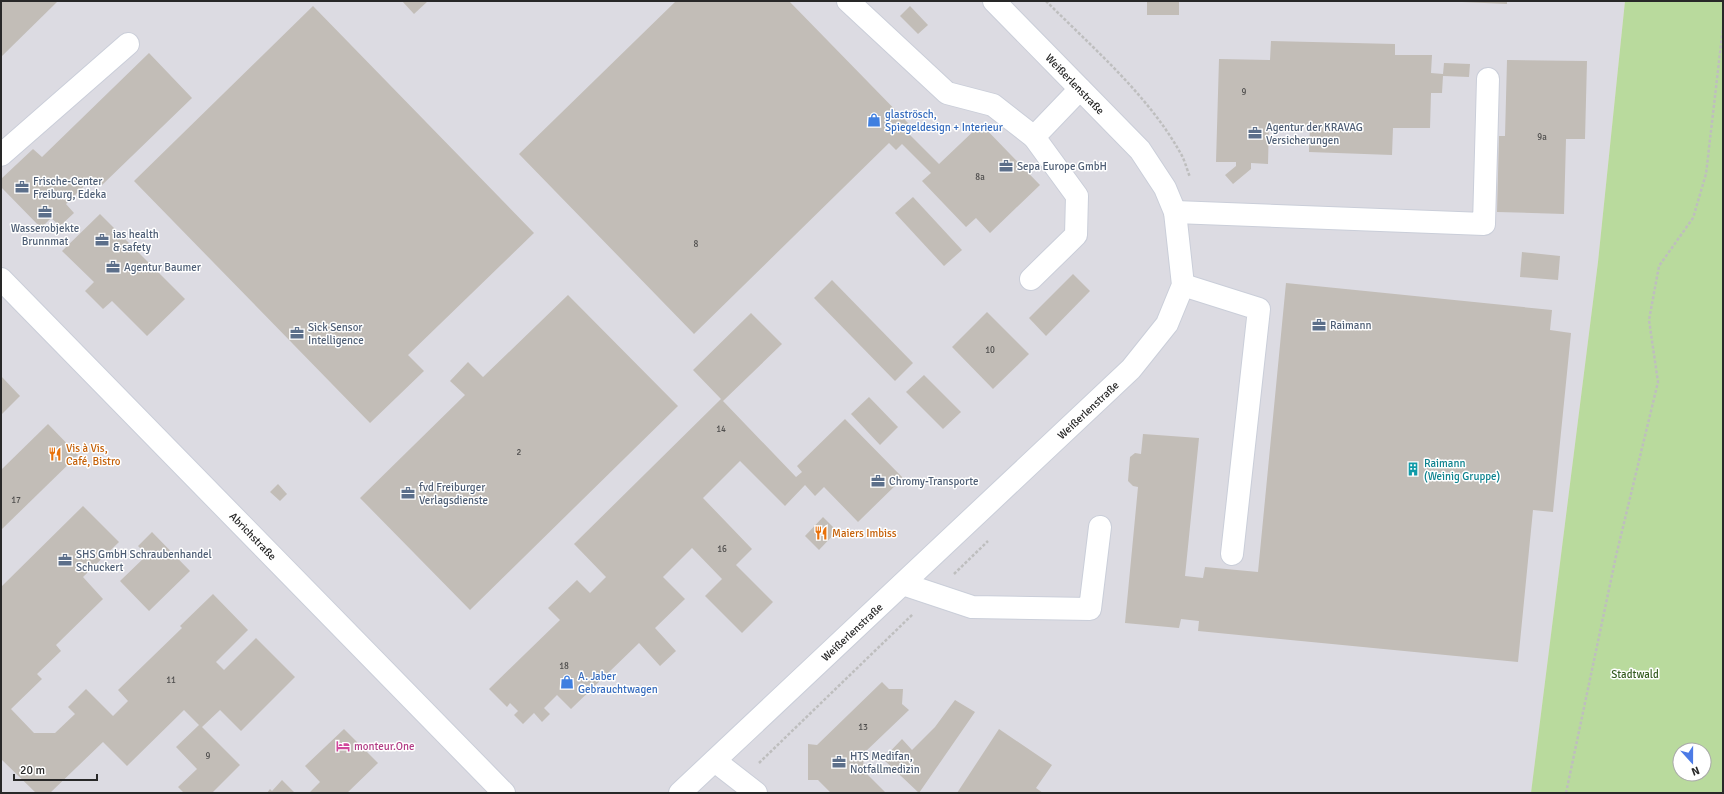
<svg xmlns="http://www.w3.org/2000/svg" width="1724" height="794" viewBox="0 0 1724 794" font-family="Signika,sans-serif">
	<rect width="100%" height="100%" fill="#e9e1db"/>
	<path fill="#dcdbe2" d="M1 1H1625L1598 262 1531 793H1Z"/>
	<path fill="#b9da9d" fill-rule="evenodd" d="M1625 1H1723V793H1531L1598 262ZM1680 750H1704V774H1680Z"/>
	<g fill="#c2bdb7">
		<path d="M1 1H58L1 57Z"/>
		<path d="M402 1H428L414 14Z"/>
		<path d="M676 1H789L909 124 904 129 939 164 981 124 1040 185 990 233 976 218 966 227 922 181 931 173 902 144 896 150 889 143 694 334 519 154Z"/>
		<rect x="1147" y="1" width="32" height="14"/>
		<path d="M1462 1H1507V4L1462 2Z"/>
		<path d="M313 6 534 233 408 355 424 371 370 423 134 181Z"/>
		<path d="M910 6 928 25 918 34 900 16Z"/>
		<path d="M1271 41 1395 44V55H1432L1431 73 1443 74 1444 63 1470 64 1469 77 1443 76 1442 93H1431L1430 128H1393L1392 155 1309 152 1310 125 1269 124 1268 164 1251 163V169L1233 184 1225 175 1236 166V162H1216L1219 59 1270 60Z"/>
		<path d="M149 53 192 98 102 185 94 177 77 193 66 204 74 213 60 226 51 218 41 228 1 187V179L33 149 42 157Z"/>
		<path d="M1507 60 1587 61 1585 139H1566L1564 214 1497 212 1499 136H1505Z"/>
		<path d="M913 197 962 250 944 266 895 213Z"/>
		<path d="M100 214 185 299 147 336 112 301 103 309 85 291 94 282 62 251Z"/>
		<path d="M1522 252 1560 256 1558 280 1520 277Z"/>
		<path d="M1073 274 1090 291 1046 336 1029 318Z"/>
		<path d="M832 280 913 363 895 381 814 298Z"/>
		<path d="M1286 283 1552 310 1550 330 1571 333 1553 512 1533 510 1518 662 1198 631 1199 621 1181 619 1179 628 1125 623 1138 487 1133 486 1128 481 1130 457 1135 453 1141 454 1143 434 1199 438 1185 576 1203 578 1205 567 1258 572Z"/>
		<path d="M568 295 678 406 470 610 360 498 465 395 450 381 468 362 483 377Z"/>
		<path d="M987 312 1029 354 993 389 952 347Z"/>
		<path d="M751 313 782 344 723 401 796 477 802 472 797 466 845 419 903 478 858 522 824 487 815 496 805 485 785 506 740 461 703 498 752 549 736 565 773 602 742 633 705 596 722 579 692 548 663 577 685 599 655 628 676 651 660 666 639 643 571 709 557 695 544 708 550 714 542 722 534 713 523 724 514 715 518 711 510 703 507 707 489 689 560 620 548 608 577 580 590 593 606 577 574 544 721 399 693 370Z"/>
		<path d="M924 375 961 412 943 429 906 392Z"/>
		<path d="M1 376 20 396 1 415Z"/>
		<path d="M869 397 898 427 880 445 851 414Z"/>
		<path d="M48 424 78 455 1 530V470Z"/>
		<path d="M278 484 287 494 280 501 270 492Z"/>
		<path d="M83 506 119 542 83 577 103 599 56 645 61 651 37 674 42 679 11 709 34 733H55L75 714 68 707 86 689 113 716 128 701 118 690 182 628 180 626 213 594 248 630 216 662 224 670 256 638 295 677 241 731 220 710 202 727 240 765 212 793H184L178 787 197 769 176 747 199 725 184 710 127 766 103 742 50 793H36L1 759V587Z"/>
		<path d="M823 517 837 531 819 550 805 536Z"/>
		<path d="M152 532 190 571 149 611 120 581 147 555 138 546Z"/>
		<path d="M882 682 889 689H903L902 704 909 710 864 753 863 770 886 793H831L818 780H808V744L817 745Z"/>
		<path d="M955 700 975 712 919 793 883 759 902 739 912 750 935 727Z"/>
		<path d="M344 729 378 763 347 793H309L320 782 305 766Z"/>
		<path d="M999 729 1052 765 1036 788 1043 793H957Z"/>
		<path d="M282 780 295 793H267L270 789 272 791Z"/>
	</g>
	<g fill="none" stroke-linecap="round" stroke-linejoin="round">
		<g stroke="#caced9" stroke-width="24">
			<g id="minor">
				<path d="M848 1 947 93 993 105 1034 137"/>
				<path d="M1 155 128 44"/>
				<path d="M1175 212 1484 224 1488 79"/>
				<path d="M1 279 504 793"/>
				<path d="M1031 279 1076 235 1077 196 1034 137 1080 89"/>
				<path d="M1183 285 1259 309 1232 554"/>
				<path d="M903 584 972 607 1090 609 1100 527"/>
				<path d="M715 761 756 793"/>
				<path d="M680 793 1131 369 1167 324 1183 285 1175 212 1165 188 1140 150 994 1"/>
			</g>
		</g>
		<g stroke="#bebebe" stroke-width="2.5" stroke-dasharray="3 2" stroke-linecap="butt">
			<path d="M1046 1C1093 48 1149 96 1181 154 1185 161 1187 170 1190 177"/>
			<path d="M954 574 988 541"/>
			<path d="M759 763 913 614"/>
			<path d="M1566 793 1616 556 1658 382 1649 320 1659 266 1693 218 1706 174 1723 27"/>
		</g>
		<use href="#minor" stroke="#fff" stroke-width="22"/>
	</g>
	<defs>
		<g id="shop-bare" transform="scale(1.08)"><path d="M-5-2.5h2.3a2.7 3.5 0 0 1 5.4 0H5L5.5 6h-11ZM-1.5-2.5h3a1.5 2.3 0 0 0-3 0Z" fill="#3f7fe0" stroke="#fff" stroke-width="2.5" paint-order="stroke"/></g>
		<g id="office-bare" transform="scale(1.08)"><path d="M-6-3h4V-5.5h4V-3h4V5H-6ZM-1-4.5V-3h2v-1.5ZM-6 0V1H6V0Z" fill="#5c6f8a" stroke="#fff" stroke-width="2.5" paint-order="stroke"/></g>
		<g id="restaurant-bare" transform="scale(1.08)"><path d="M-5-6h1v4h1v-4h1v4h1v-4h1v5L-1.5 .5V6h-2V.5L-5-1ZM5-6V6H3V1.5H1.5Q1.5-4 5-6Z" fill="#e8710a" stroke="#fff" stroke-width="2.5" paint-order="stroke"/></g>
		<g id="building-bare" transform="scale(1.08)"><path d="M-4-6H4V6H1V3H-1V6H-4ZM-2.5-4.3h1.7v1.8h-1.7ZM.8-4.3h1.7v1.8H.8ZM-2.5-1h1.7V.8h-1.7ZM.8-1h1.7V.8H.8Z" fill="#0f9aa8" stroke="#fff" stroke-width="2.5" paint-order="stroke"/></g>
		<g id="hotel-bare" transform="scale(1.08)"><path d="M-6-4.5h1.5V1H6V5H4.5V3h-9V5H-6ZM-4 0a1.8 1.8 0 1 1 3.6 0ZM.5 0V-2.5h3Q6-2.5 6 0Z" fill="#d1479c" stroke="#fff" stroke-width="2.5" paint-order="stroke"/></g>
	</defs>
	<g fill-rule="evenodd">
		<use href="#shop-bare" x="874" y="120"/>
		<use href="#office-bare" x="1255" y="133"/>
		<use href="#office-bare" x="1006" y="166"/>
		<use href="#office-bare" x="22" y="187"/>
		<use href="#office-bare" x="45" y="212"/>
		<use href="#office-bare" x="102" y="240"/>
		<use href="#office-bare" x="113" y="267"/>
		<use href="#office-bare" x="1319" y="325"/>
		<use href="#office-bare" x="297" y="333"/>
		<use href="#restaurant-bare" x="55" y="454"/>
		<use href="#building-bare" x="1413" y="469"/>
		<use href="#office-bare" x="878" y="481"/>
		<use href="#office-bare" x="408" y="493"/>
		<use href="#restaurant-bare" x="821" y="533"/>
		<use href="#office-bare" x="65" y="560"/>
		<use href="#shop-bare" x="567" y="682"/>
		<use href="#hotel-bare" x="343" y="746"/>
		<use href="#office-bare" x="839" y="762"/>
	</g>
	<g text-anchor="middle" stroke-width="3" stroke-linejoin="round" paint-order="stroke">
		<g font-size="9" fill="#4e4d4c">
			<text x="1244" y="95">9</text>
			<text x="1542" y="140">9a</text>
			<text x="980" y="180">8a</text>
			<text x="696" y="247">8</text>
			<text x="990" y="353">10</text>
			<text x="721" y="432">14</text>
			<text x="519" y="455">2</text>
			<text x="16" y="503">17</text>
			<text x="722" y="552">16</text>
			<text x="564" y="669">18</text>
			<text x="171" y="683">11</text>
			<text x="863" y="730">13</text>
			<text x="208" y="759">9</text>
		</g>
		<g font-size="11" fill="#282828" stroke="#fff">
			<text transform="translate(1075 84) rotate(46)" y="4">Weißerlenstraße</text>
			<text transform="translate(1088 410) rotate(-43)" y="4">Weißerlenstraße</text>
			<text transform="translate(253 536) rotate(46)" y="4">Abrichstraße</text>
			<text transform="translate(852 632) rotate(-43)" y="4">Weißerlenstraße</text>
		</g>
		<g font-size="11" fill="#366cbe" stroke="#fff" text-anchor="start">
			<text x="885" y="118">glaströsch,<tspan x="885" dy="13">Spiegeldesign + Interieur</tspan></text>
			<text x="578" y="680">A. Jaber<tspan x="578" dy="13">Gebrauchtwagen</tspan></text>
		</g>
		<g font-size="11" fill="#4e5e75" stroke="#fff" text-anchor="start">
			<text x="1266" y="131">Agentur der KRAVAG<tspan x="1266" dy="13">Versicherungen</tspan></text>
			<text x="1017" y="170">Sepa Europe GmbH</text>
			<text x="33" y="185">Frische-Center<tspan x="33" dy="13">Freiburg, Edeka</tspan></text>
			<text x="45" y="232" text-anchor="middle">Wasserobjekte<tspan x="45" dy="13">Brunnmat</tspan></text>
			<text x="113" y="238">ias health<tspan x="113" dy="13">&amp; safety</tspan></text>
			<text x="124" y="271">Agentur Baumer</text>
			<text x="1330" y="329">Raimann</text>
			<text x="308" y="331">Sick Sensor<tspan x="308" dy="13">Intelligence</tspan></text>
			<text x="889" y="485">Chromy-Transporte</text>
			<text x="419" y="491">fvd Freiburger<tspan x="419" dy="13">Verlagsdienste</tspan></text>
			<text x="76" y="558">SHS GmbH Schraubenhandel<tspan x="76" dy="13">Schuckert</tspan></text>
			<text x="850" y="760">HTS Medifan,<tspan x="850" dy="13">Notfallmedizin</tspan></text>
		</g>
		<g font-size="11" fill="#c56008" stroke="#fff" text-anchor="start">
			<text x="66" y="452">Vis à Vis,<tspan x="66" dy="13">Café, Bistro</tspan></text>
			<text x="832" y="537">Maiers Imbiss</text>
		</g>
		<g font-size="11" fill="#0d838f" stroke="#fff" text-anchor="start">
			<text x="1424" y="467">Raimann<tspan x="1424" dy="13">(Weinig Gruppe)</tspan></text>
		</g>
		<g font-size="11" fill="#355d21" stroke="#fff">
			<text x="1635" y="678">Stadtwald</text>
		</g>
		<g font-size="11" fill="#b23c85" stroke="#fff" text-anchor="start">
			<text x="354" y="750">monteur.One</text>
		</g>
	</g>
	<rect width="1724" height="794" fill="none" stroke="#282828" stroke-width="4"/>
	<g transform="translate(1692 762) rotate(159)"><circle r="19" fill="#ffffff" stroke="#a9a9a9"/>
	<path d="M0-3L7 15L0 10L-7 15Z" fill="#4c7be6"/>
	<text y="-6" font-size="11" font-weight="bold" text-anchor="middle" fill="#282828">N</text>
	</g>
	<path d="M14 774v6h83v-6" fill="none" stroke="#282828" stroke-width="2"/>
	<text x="20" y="774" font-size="12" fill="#282828" stroke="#ffffff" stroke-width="3" paint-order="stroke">20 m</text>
</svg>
